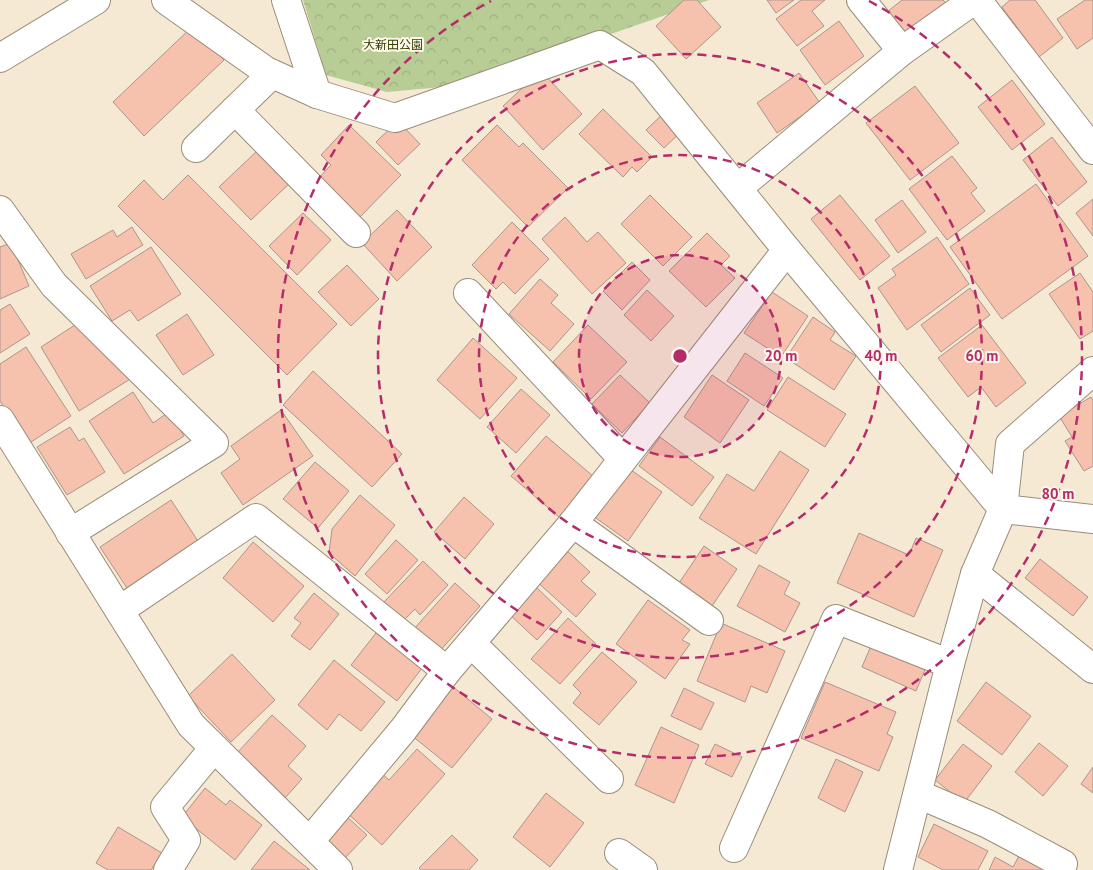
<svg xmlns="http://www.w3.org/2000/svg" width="1093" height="870" viewBox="0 0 1093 870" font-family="'PT Sans','Noto Sans JP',sans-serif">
	<defs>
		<pattern id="park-crowns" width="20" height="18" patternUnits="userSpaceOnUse" patternTransform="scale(1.25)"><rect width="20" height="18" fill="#b8cd95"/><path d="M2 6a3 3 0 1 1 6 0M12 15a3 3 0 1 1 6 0" fill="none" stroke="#9fb080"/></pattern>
	</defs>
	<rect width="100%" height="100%" fill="#f6e9d4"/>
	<path fill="url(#park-crowns)" d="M303 0H709L464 85 387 92 326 75Z"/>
	<g fill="#f6c1ad" stroke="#ac958c">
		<path d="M684 0H697L721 27 686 59 656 26Z"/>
		<path d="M767 0H794L776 13Z"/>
		<path d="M801 0H825L812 11 824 26 797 46 776 19Z"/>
		<path d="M902 0H943L947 4 906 36 887 12Z"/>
		<path d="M1010 0H1035L1063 38 1039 57 1002 7Z"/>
		<path d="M1085 0H1093V38L1077 49 1057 19Z"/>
		<path d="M839 21 864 56 825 85 800 50Z"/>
		<path d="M193 26 224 60 144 136 113 102Z"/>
		<path d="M541 71 582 114 543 150 503 106Z"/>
		<path d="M799 73 820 103 777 133 757 103Z"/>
		<path d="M1012 80 1045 124 1012 150 978 107Z"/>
		<path d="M915 86 959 143 910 180 866 123Z"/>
		<path d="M603 109 652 157 637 172 632 167 623 177 579 134Z"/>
		<path d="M666 111 684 129 664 148 646 130Z"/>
		<path d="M398 121 420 144 398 165 376 142Z"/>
		<path d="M349 125 401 175 360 217 344 210 315 182 331 165 321 155Z"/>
		<path d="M497 125 519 147 523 143 568 188 528 227 462 160Z"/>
		<path d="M1052 137 1087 182 1058 206 1023 160Z"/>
		<path d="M258 150 290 183 251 220 219 187Z"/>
		<path d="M952 156 977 188 971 193 985 211 947 240 909 189Z"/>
		<path d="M188 175 337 324 287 375 118 206 144 180 163 200Z"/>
		<path d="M1036 184 1088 256 1002 319 950 247Z"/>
		<path d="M650 195 692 237 663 266 621 224Z"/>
		<path d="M840 195 890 256 860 280 811 219Z"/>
		<path d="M1093 199V236L1076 213Z"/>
		<path d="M902 200 926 232 898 253 875 220Z"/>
		<path d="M397 210 432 247 397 281 362 243Z"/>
		<path d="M303 213 331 240 297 275 269 246Z"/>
		<path d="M565 217 587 242 598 232 626 263 592 294 542 239Z"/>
		<path d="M512 222 549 259 515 294 503 282 496 289 472 265Z"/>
		<path d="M132 227 143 245 86 279 71 254 113 230 117 237Z"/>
		<path d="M707 233 730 256 721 265 735 278 706 307 669 271Z"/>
		<path d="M937 237 969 284 907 330 878 288 896 275 892 269Z"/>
		<path d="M11 243 29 286 0 299V247Z"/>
		<path d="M151 247 181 294 138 321 130 310 112 321 90 286Z"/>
		<path d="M632 262 650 280 622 310 603 291Z"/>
		<path d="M347 265 379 299 351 326 318 292Z"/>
		<path d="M1080 273 1093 292V331L1080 339 1049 294Z"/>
		<path d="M540 279 558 295 551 303 574 324 550 351 509 314Z"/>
		<path d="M970 288 990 315 941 352 921 325Z"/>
		<path d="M647 290 674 316 651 341 624 315Z"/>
		<path d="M772 292 808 316 781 357 744 333Z"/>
		<path d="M10 304 30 334 0 353V310Z"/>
		<path d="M187 314 214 355 183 375 156 335Z"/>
		<path d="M813 317 835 332 830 340 856 356 834 390 786 358Z"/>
		<path d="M81 321 135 376 79 411 41 347Z"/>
		<path d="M588 325 627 362 591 399 553 362Z"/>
		<path d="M982 325 1026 383 996 407 981 387 968 397 938 358Z"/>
		<path d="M473 338 517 378 480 419 437 380Z"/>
		<path d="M26 347 71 416 28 444 0 401V364Z"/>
		<path d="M745 353 783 378 764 406 727 381Z"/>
		<path d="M313 371 402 454 372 487 283 405Z"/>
		<path d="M620 375 650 403 622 433 592 404Z"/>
		<path d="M712 375 749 400 720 443 684 417Z"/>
		<path d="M788 377 846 414 825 447 767 410Z"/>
		<path d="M521 389 550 415 516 453 487 427Z"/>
		<path d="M133 392 153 423 169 412 184 436 124 474 89 421Z"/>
		<path d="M1091 397 1093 400V466L1084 471 1065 441 1072 437 1059 416Z"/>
		<path d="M281 410 313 456 243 505 221 473 240 459 231 446Z"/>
		<path d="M70 427 79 441 84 438 105 472 67 495 37 447Z"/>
		<path d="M546 436 594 477 559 517 511 476Z"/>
		<path d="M660 437 714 477 692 506 639 466Z"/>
		<path d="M780 451 809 470 756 554 699 518 727 474 754 491Z"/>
		<path d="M315 462 349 491 318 528 283 499Z"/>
		<path d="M627 467 662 492 628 541 593 516Z"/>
		<path d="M360 495 395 525 355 576 329 553 332 529Z"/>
		<path d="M464 497 494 524 465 559 434 532Z"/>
		<path d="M171 500 198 541 127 588 100 547Z"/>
		<path d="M859 533 909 555 916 538 943 550 914 617 837 583Z"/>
		<path d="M396 540 418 560 387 594 365 574Z"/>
		<path d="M253 542 304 586 273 622 223 578Z"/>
		<path d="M704 546 737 569 712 606 679 583Z"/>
		<path d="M564 548 590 572 581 581 596 594 576 617 535 580Z"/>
		<path d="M1040 559 1088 597 1073 616 1025 578Z"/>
		<path d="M423 561 448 585 420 615 415 609 401 623 381 605Z"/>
		<path d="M759 565 790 582 784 594 800 603 785 632 737 606Z"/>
		<path d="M455 583 480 606 438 653 413 630Z"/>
		<path d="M535 586 562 612 537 640 509 614Z"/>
		<path d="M314 593 339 614 310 650 291 636 301 623 294 618Z"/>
		<path d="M648 600 690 630 682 640 690 644 665 679 616 644Z"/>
		<path d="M568 618 596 644 560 684 531 659Z"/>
		<path d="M721 623 785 651 767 693 751 686 745 702 697 681Z"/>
		<path d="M376 633 422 668 397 701 351 665Z"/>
		<path d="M873 641 927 665 916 691 862 667Z"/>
		<path d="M602 652 637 682 599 725 573 703 581 693 573 685Z"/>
		<path d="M232 654 275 700 231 742 188 696Z"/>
		<path d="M334 660 385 702 361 731 339 714 327 730 298 705Z"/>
		<path d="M825 682 896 712 887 734 893 737 879 771 801 738Z"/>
		<path d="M986 682 1031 716 1002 755 957 721Z"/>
		<path d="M452 686 492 719 452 768 411 735Z"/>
		<path d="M684 688 714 703 701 730 671 716Z"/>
		<path d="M272 715 306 746 288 766 302 779 285 798 237 753Z"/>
		<path d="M661 727 699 745 674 803 635 785Z"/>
		<path d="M1039 743 1068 766 1043 796 1015 772Z"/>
		<path d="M715 744 742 757 732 777 705 764Z"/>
		<path d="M963 744 992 766 964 803 935 780Z"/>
		<path d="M417 749 445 774 382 845 344 810 379 771 389 780Z"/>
		<path d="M836 759 863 772 845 812 818 798Z"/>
		<path d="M1093 767V793L1081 784Z"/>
		<path d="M205 788 226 805 230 800 262 825 235 860 182 817Z"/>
		<path d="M546 793 584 823 550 867 513 837Z"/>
		<path d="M344 814 367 835 343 860 320 839Z"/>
		<path d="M934 824 988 851 978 870H943L918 857Z"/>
		<path d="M118 827 162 853 151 870H108L96 863Z"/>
		<path d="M452 835 478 860 469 870H421L419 868Z"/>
		<path d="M274 841 310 870H251Z"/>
		<path d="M1021 852 1046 864 1043 870H989L995 857 1013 867Z"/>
	</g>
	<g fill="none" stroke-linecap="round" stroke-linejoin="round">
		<g stroke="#998d7a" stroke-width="30">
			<g id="minor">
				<path d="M166 0 266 71 317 94 395 118 600 45 643 72 787 250 1003 509 1093 519"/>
				<path d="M286 0 317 94"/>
				<path d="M861 0 902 51"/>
				<path d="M977 0 1093 150"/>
				<path d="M0 58 96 0"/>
				<path d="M235 110 356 233"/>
				<path d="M196 148 272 74"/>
				<path d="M738 188 902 51 974 0"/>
				<path d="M0 210 54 285 214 443 70 533"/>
				<path d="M468 293 623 459"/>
				<path d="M0 420 191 725 338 870"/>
				<path d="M573 523 709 621"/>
				<path d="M975 574 1093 669"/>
				<path d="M120 610 256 518 447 671"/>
				<path d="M471 643 609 779"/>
				<path d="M918 794 988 824 1063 864"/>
				<path d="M310 841 403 730 447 671 573 523 787 250"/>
				<path d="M734 848 836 619 950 664"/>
				<path d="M619 853 643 870"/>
				<path d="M168 870 186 840 165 807 214 748"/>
				<path d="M898 870 950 664 975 574 1003 509 1010 444 1093 371"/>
			</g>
		</g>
		<use href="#minor" stroke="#fff" stroke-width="28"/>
	</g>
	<circle cx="680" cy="356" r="101" fill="#b52c6a" fill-opacity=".12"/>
	<g fill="none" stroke="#b52c6a" stroke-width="2.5" stroke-dasharray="9 6">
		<circle cx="680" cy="356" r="101"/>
		<circle cx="680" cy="356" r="201"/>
		<circle cx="680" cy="356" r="302"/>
		<path d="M869 1A402 402 0 1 1 491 1"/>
	</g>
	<g text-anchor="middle" stroke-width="4" stroke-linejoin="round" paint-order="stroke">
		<g font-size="12" fill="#2f4001" stroke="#fff7ea">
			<text x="393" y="49">大新田公園</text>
		</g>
	</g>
	<circle cx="680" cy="356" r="8" fill="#b52c6a" stroke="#fff7ea" stroke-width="2.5"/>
	<g font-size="15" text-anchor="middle" font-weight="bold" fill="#b52c6a" stroke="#fff7ea" stroke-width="4" stroke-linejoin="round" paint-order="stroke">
		<text x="781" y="361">20 m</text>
		<text x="881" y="361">40 m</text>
		<text x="982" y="361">60 m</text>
		<text x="1058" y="499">80 m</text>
	</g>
</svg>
